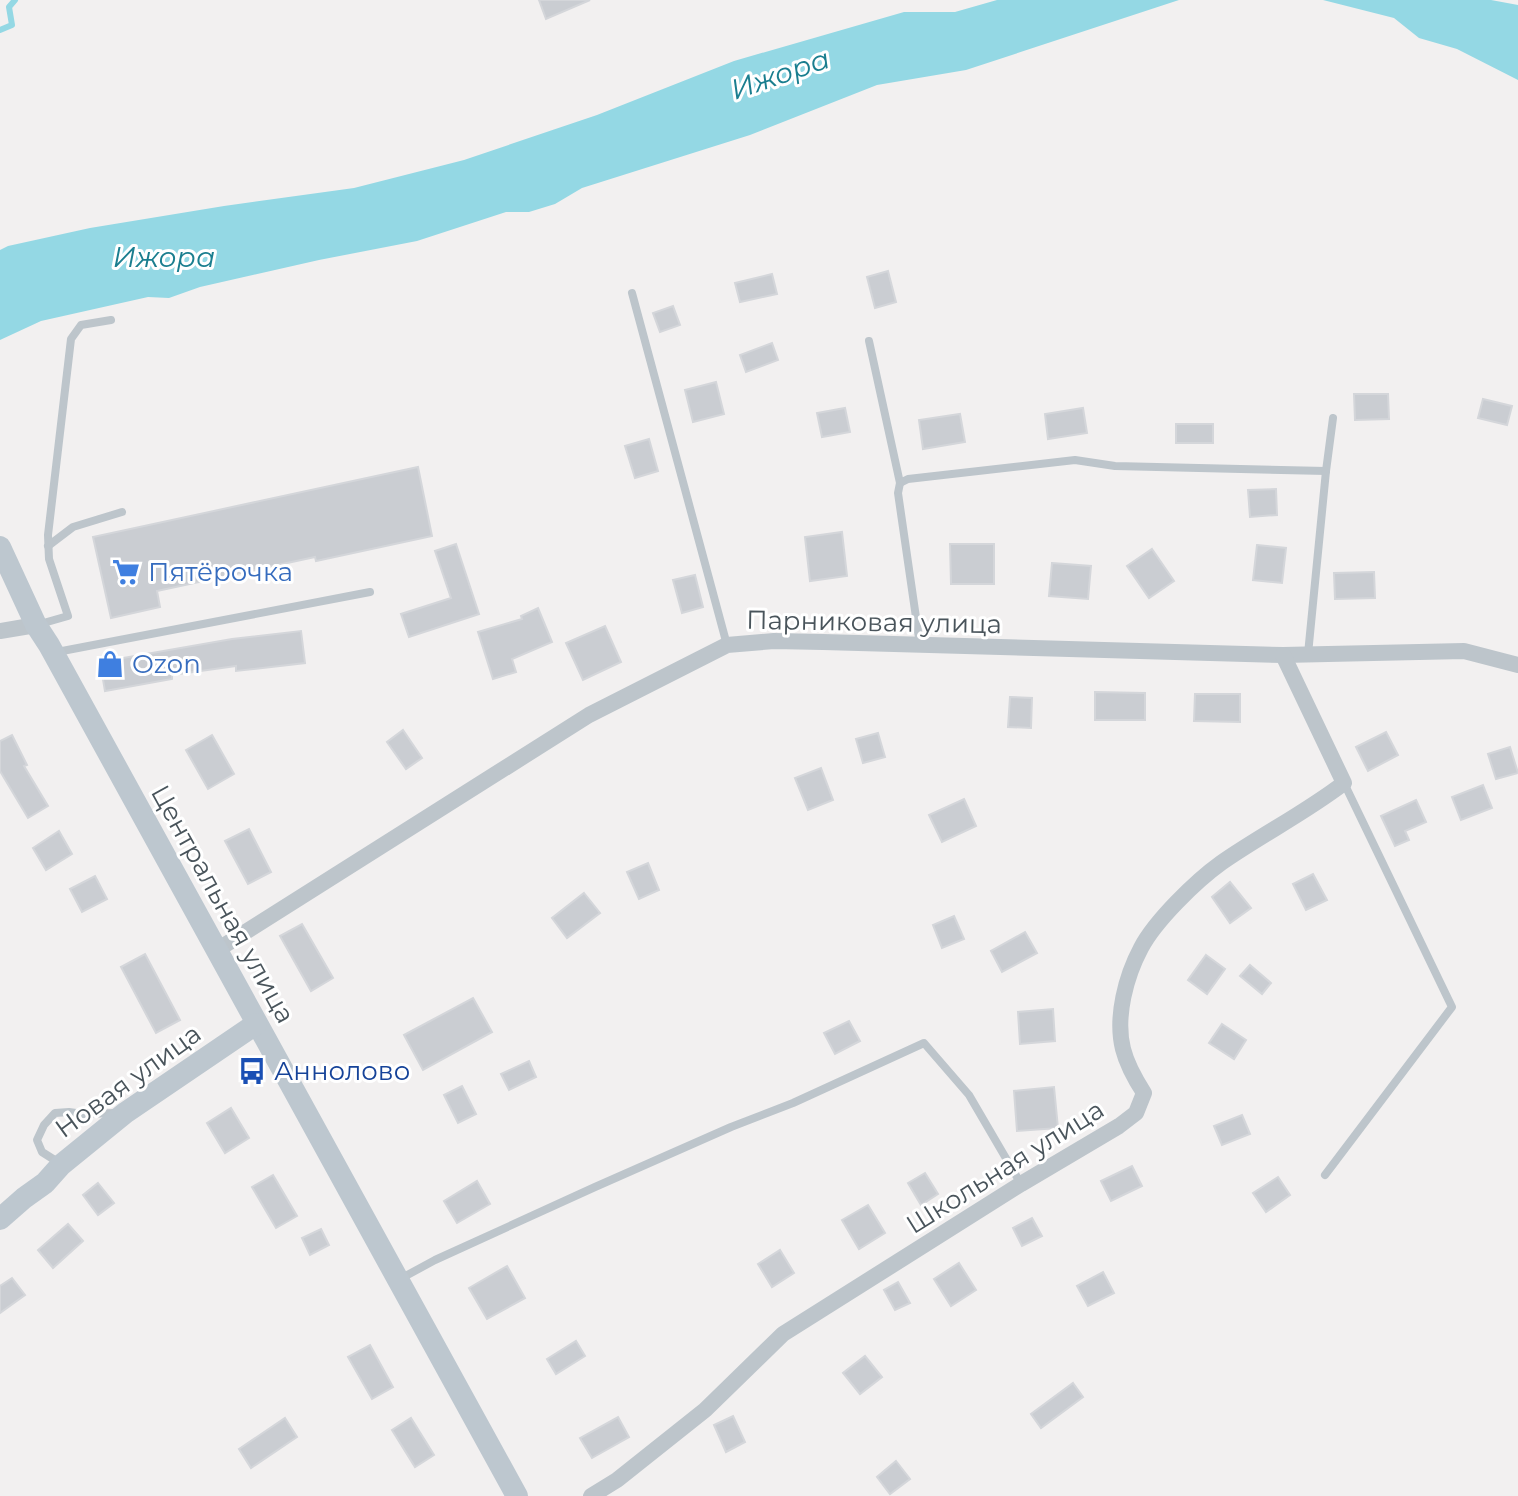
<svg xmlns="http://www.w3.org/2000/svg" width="1518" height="1496" viewBox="0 0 1518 1496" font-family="Montserrat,sans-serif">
	<rect width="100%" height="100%" fill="#f2f0f0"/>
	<g fill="#94d8e4">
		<path d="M997 0H1179L966 70 877 85 750 135 582 188 555 204 529 212H506L417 241 319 260 200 287 169 298 148 297 41 321 0 340V250L8 246 90 228 224 206 354 188 464 160 597 115 734 61 904 12H955Z"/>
		<path d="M1323 0H1491L1518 5V80L1457 49 1419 38 1394 18Z"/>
	</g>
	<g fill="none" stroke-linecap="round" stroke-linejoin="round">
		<path stroke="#94d8e4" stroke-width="6" d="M0 30 12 25 9 7 15 0"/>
	</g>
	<g fill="#cacdd2" stroke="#d4d6da" stroke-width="2">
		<path d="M539 0H590L546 19Z"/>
		<path d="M888 271 896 302 875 308 867 277Z"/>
		<path d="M772 274 777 294 740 302 735 283Z"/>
		<path d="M673 306 680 325 660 332 653 313Z"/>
		<path d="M772 343 778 360 746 372 740 355Z"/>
		<path d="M716 382 724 414 693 422 685 390Z"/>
		<path d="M1354 394H1388L1389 419 1355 420Z"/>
		<path d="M1483 399 1512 406 1507 425 1478 418Z"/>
		<path d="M845 408 850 432 822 437 817 413Z"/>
		<path d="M1083 408 1087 433 1048 439 1045 414Z"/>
		<path d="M960 414 965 442 923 449 919 420Z"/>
		<rect x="1176" y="424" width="37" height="19"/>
		<path d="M649 439 658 471 635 478 625 446Z"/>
		<path d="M418 467 432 536 316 561 315 557 157 591 160 607 111 618 93 537Z"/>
		<path d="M1276 489 1277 515 1250 517 1248 490Z"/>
		<path d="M842 532 847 576 810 581 805 537Z"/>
		<path d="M456 544 479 614 409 637 401 614 451 598 435 551Z"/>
		<path d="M950 544H994V584H951Z"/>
		<path d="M1257 545 1286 548 1282 583 1253 580Z"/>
		<path d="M1152 549 1174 581 1149 598 1127 566Z"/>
		<path d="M1052 563 1091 566 1088 599 1049 596Z"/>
		<path d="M1374 572 1375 598 1335 599 1334 573Z"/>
		<path d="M695 575 703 607 682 613 673 580Z"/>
		<path d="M538 608 552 642 512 659 516 672 493 679 478 632 522 619 521 616Z"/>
		<path d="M605 626 621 662 583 680 566 643Z"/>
		<path d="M301 631 305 663 236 671V666L172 675V679L105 691 100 662 232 639Z"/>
		<path d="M1095 692 1145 693V720H1095Z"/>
		<path d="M1195 694H1240V722L1194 721Z"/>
		<path d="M1010 697 1032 698 1031 728 1008 727Z"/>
		<path d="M403 730 422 758 406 769 387 742Z"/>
		<path d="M1386 732 1398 755 1368 771 1356 747Z"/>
		<path d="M878 733 885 757 863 763 856 739Z"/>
		<path d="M12 735 27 765 24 766 48 806 28 818 0 771V741Z"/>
		<path d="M212 735 234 774 208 789 186 750Z"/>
		<path d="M1510 747 1518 773 1496 779 1488 754Z"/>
		<path d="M821 768 833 800 808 810 795 778Z"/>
		<path d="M1483 785 1492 808 1461 820 1452 797Z"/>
		<path d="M964 799 976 826 942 842 929 815Z"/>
		<path d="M1416 800 1426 822 1405 831 1409 840 1395 846 1381 816Z"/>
		<path d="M249 829 271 872 248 884 225 841Z"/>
		<path d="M59 831 72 854 46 870 33 848Z"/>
		<path d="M648 863 659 890 639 899 627 872Z"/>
		<path d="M1313 874 1327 900 1306 910 1293 884Z"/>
		<path d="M95 876 107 899 82 912 70 889Z"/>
		<path d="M1230 882 1251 908 1230 923 1212 897Z"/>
		<path d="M584 893 600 913 567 938 552 918Z"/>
		<path d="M954 916 964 939 942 948 933 925Z"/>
		<path d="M302 924 333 978 311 991 280 936Z"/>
		<path d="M1025 932 1037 953 1002 972 991 951Z"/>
		<path d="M145 954 180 1020 156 1033 121 967Z"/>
		<path d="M1206 955 1225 969 1207 994 1188 980Z"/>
		<path d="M1250 965 1271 983 1262 994 1240 976Z"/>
		<path d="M473 998 492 1032 423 1070 404 1035Z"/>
		<path d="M1053 1009 1055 1041 1020 1044 1018 1012Z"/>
		<path d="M849 1021 860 1041 835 1054 824 1033Z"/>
		<path d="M1222 1024 1246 1040 1234 1059 1209 1043Z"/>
		<path d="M529 1061 536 1077 509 1090 501 1074Z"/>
		<path d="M462 1086 476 1114 458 1123 444 1095Z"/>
		<path d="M1054 1087 1058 1128 1017 1131 1014 1091Z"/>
		<path d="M231 1108 249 1138 225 1153 207 1123Z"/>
		<path d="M1242 1115 1250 1134 1222 1145 1214 1126Z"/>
		<path d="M1132 1166 1142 1186 1111 1201 1101 1181Z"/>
		<path d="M925 1173 938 1194 921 1205 908 1183Z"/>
		<path d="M273 1175 297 1216 276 1228 252 1187Z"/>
		<path d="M1278 1177 1290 1195 1266 1212 1253 1193Z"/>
		<path d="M477 1181 490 1204 457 1223 444 1201Z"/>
		<path d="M98 1183 114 1203 98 1215 83 1195Z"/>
		<path d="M868 1205 885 1233 859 1249 842 1220Z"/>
		<path d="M1032 1218 1042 1236 1022 1246 1013 1228Z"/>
		<path d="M68 1224 83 1241 53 1268 38 1250Z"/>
		<path d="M321 1229 329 1245 310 1255 302 1238Z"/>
		<path d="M780 1250 794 1273 772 1287 758 1264Z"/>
		<path d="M959 1263 976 1290 951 1306 934 1279Z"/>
		<path d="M507 1266 525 1298 487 1319 469 1288Z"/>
		<path d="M1103 1272 1114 1293 1088 1306 1077 1286Z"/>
		<path d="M12 1278 25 1295 0 1313V1286Z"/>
		<path d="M898 1282 910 1303 895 1310 884 1290Z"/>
		<path d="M576 1341 585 1356 556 1374 547 1359Z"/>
		<path d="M370 1345 393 1387 372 1399 348 1357Z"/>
		<path d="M865 1356 882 1377 860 1394 843 1373Z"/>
		<path d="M1073 1383 1083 1397 1041 1428 1031 1414Z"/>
		<path d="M733 1416 745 1442 726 1452 714 1425Z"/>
		<path d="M618 1417 629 1437 592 1458 580 1438Z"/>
		<path d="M285 1418 297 1437 251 1468 239 1449Z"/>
		<path d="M411 1418 434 1455 415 1467 392 1430Z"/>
		<path d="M896 1461 910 1479 890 1494 877 1477Z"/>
	</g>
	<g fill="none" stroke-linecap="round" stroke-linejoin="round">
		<g stroke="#bdc5cb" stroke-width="8">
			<path d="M632 293 727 645"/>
			<path d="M869 341 900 483"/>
			<path d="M48 546 73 527 122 512"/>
			<path d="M40 624 68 616 49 559 48 535 71 339 81 325 111 320"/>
			<path d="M920 645 898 493 900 483 908 479 1075 460 1115 466 1326 471"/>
			<path d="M57 652 370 592"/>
			<path d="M1308 654 1326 471 1333 418"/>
			<path d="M61 1164 42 1152 37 1140 44 1125 55 1113 69 1112 83 1114 117 1113"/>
			<path d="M1325 1175 1452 1007 1344 783"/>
			<path d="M400 1279 435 1260 595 1187 731 1127 793 1103 924 1043 969 1095 1021 1184"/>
		</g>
		<g stroke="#bdc5cb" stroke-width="16">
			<path d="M0 631 36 625"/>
			<path d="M217 950 589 715 727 645 774 641 823 642 1283 655 1464 651 1518 665"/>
			<path d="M591 1496 617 1480 705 1410 783 1334 1021 1184 1119 1126 1136 1113 1144 1093C1135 1079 1127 1065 1123 1049 1115 1017 1126 976 1141 948 1155 921 1196 881 1221 863 1261 835 1305 813 1344 783L1283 655"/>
		</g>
		<g stroke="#bdc7cf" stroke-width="22">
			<path d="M0 547 36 625 49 645 517 1496"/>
			<path d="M0 1219 24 1198 45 1183 61 1165 125 1113 256 1024"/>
		</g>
	</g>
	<defs>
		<g id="supermarket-bare" transform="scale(2.16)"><path d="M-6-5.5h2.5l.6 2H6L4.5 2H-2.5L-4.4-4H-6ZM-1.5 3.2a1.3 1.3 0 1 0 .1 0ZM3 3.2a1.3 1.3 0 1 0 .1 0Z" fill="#3f7fe0" stroke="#fff" stroke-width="2.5" paint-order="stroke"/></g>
		<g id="shop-bare" transform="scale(2.16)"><path d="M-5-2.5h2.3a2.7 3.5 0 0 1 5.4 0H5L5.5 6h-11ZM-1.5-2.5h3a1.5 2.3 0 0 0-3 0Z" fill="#3f7fe0" stroke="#fff" stroke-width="2.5" paint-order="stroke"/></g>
		<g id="bus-bare" transform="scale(2.16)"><path d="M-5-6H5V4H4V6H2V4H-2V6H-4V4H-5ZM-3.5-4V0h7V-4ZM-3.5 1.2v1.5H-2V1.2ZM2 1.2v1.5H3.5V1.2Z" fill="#1a4fb4" stroke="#fff" stroke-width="2.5" paint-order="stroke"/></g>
	</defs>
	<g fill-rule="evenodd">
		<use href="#supermarket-bare" x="126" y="572"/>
		<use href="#shop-bare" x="110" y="664"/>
		<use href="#bus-bare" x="252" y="1071"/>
	</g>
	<g text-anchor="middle" stroke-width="6" stroke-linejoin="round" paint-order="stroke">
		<g font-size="26" fill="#366cbe" stroke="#fff" text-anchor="start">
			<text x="148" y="581">Пятёрочка</text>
			<text x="132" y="673">Ozon</text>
		</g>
		<g font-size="26" fill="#49545b" stroke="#fff">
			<text transform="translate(874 622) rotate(1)" y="9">Парниковая улица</text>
			<text transform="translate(223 904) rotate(61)" y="9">Центральная улица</text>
			<text transform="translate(128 1081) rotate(-36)" y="9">Новая улица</text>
			<text transform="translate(1005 1167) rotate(-32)" y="9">Школьная улица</text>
		</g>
		<g font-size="26" fill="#164399" stroke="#fff" text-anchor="start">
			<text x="274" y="1080">Аннолово</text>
		</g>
		<g font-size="28" font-style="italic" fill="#1a7e8f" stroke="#fff">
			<text transform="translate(780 74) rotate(-19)" y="10">Ижора</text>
			<text x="164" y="267">Ижора</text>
		</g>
	</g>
</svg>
